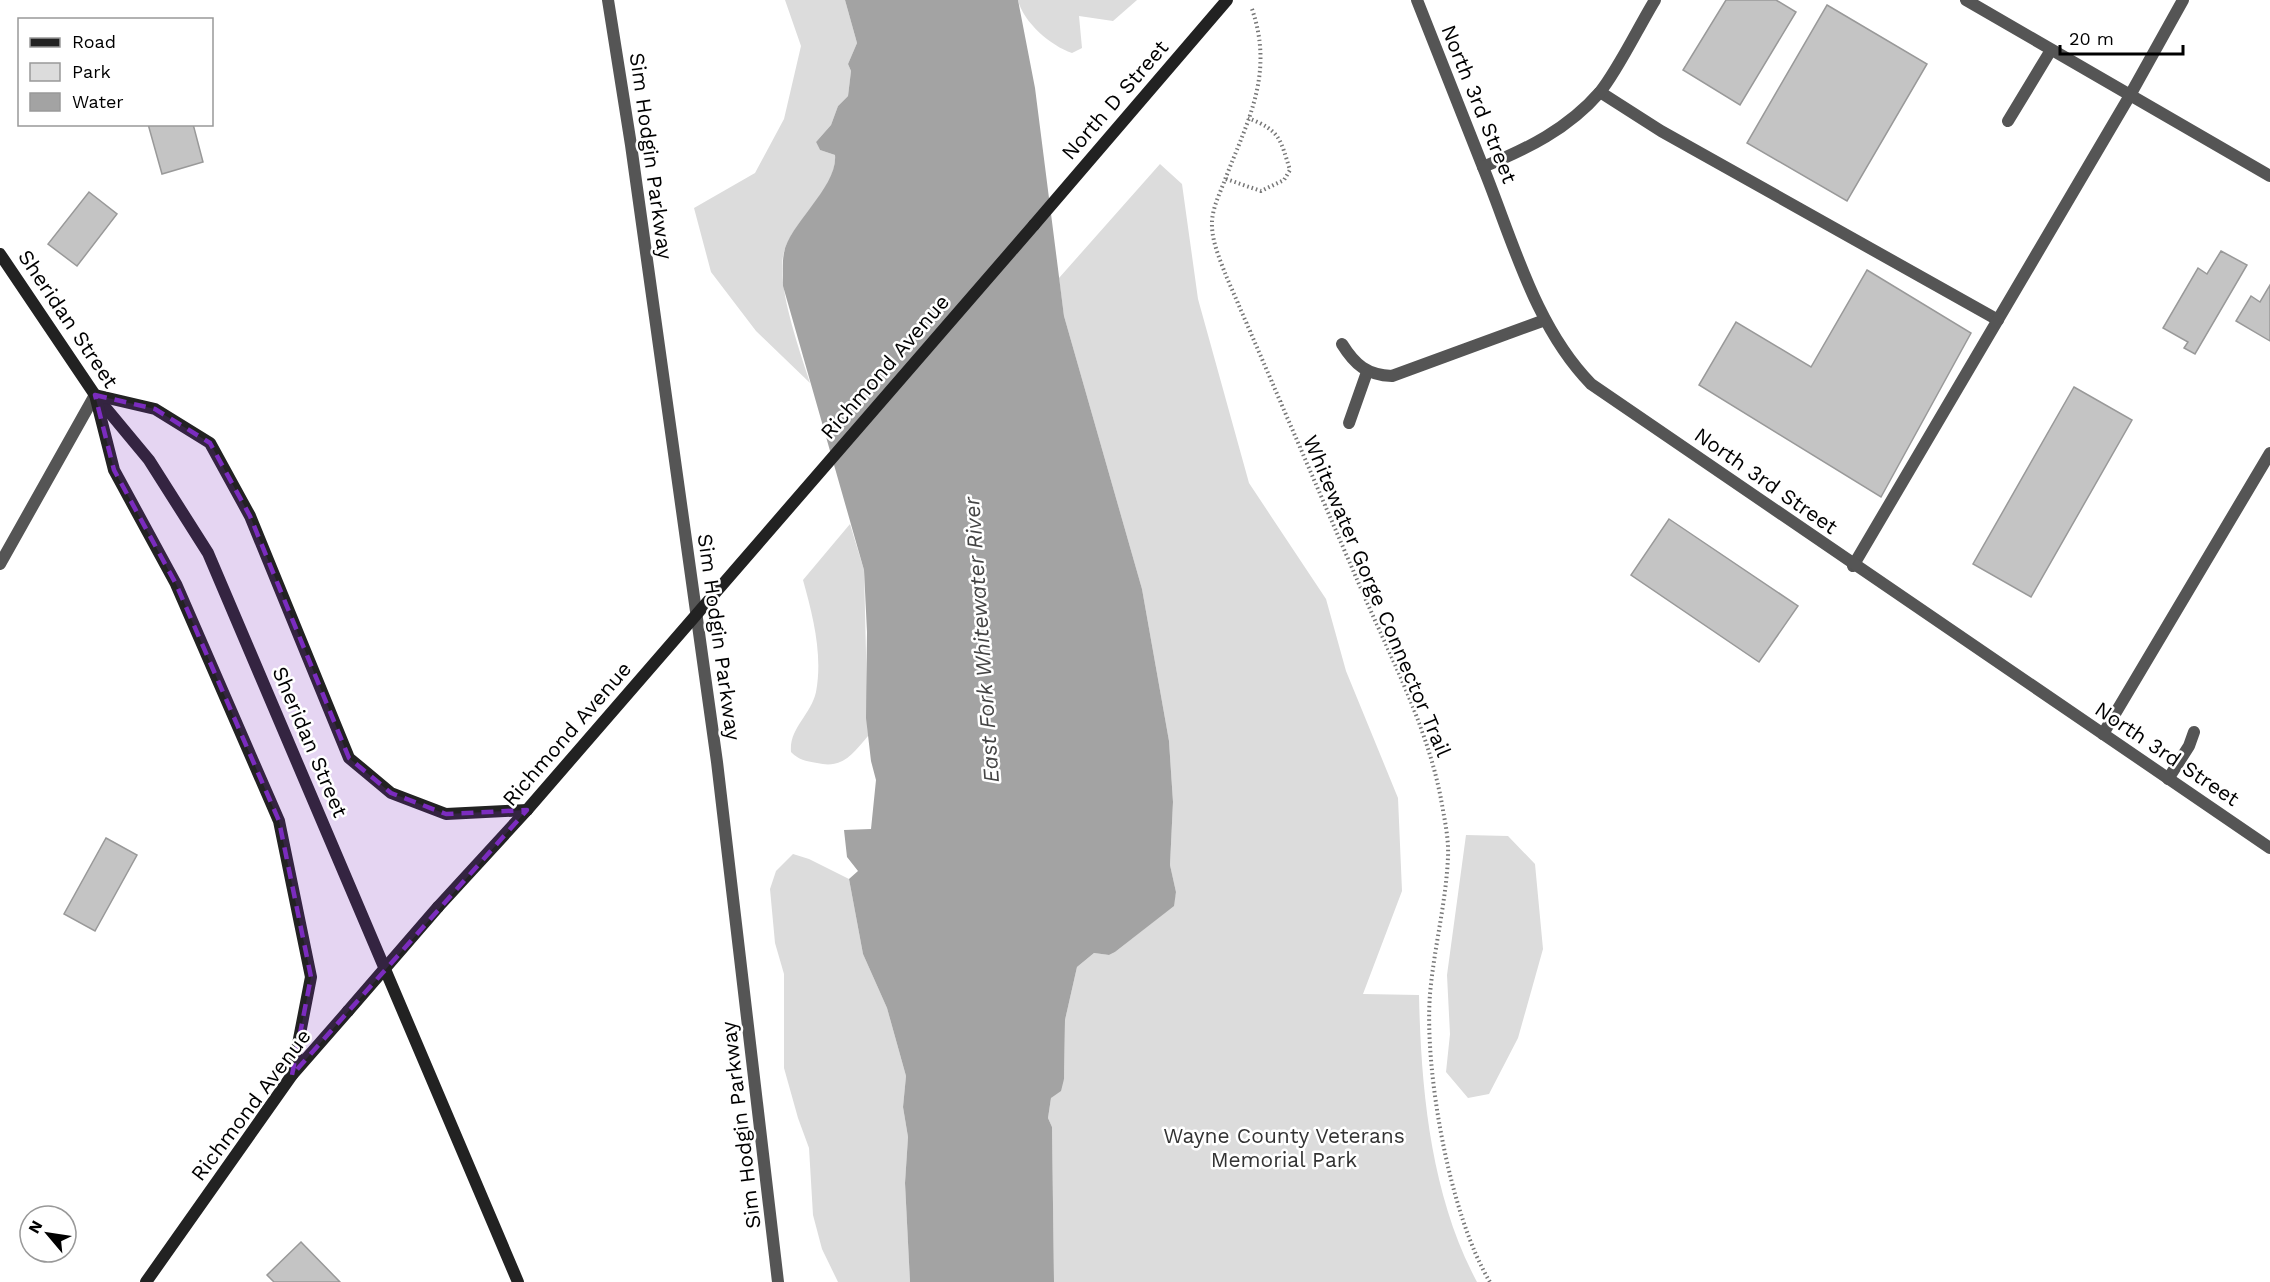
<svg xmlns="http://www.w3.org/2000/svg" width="2270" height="1282" viewBox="0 0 2270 1282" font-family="'Work Sans',sans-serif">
	<rect width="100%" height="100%" fill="#fff"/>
	<g fill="#dcdcdc">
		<path d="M785 0H845L857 43 848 64 851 71 848 96 838 106 831 125 816 142 820 150 835 155C838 188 792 221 784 252 775 283 800 351 810 383L756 331 711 272 694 208 755 173 784 119 801 46Z"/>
		<path d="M1018 0H1137L1113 21 1079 16 1082 48 1072 53C1051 46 1023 22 1018 0Z"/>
		<path d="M1160 164 1182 184 1198 299 1249 483 1326 599 1346 671 1398 798 1402 891 1363 994 1419 995C1421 1091 1431 1196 1477 1282H1054L1052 1127 1048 1118 1051 1098 1064 1079 1065 1020 1077 967 1094 953 1109 955 1115 952 1173 906 1176 892 1170 865 1173 802 1169 741 1142 589 1064 316 1059 278Z"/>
		<path d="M850 524 864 570 868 736C852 755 842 769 817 763 805 761 799 760 791 752 789 728 811 715 816 692 823 655 813 616 803 580Z"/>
		<path d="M1466 835 1508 836 1535 864 1543 949 1518 1038 1489 1094 1468 1098 1446 1072 1450 1034 1447 975Z"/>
		<path d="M793 854 809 859 849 879 863 954 887 1008 906 1076 903 1107 908 1137 905 1183 910 1282H838L822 1249 813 1215 809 1148 798 1118 784 1068V974L775 943 770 889 776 871Z"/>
	</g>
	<path fill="#a3a3a3" d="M845 0H1018L1035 88 1064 316 1142 589 1169 741 1173 802 1170 865 1176 892 1174 906 1115 952 1109 955 1094 953 1077 967 1065 1020 1064 1079 1061 1091 1051 1098 1048 1118 1052 1127 1054 1282H910L905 1183 908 1137 903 1107 906 1076 887 1008 863 954 849 879 858 871 847 857 844 830 871 829 876 780 871 761 866 718 867 632 864 570 783 286C783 275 782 263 784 253 789 224 838 187 835 155L820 150 816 142 831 125 838 106 848 96 851 71 848 64 857 43Z"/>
	<g fill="#c4c4c4" stroke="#999" stroke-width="1.5">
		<path d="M1726 0H1776L1796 12 1740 105 1683 70Z"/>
		<path d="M1827 5 1927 64 1847 201 1747 143Z"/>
		<path d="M148 124H193L203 162 162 174Z"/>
		<path d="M89 192 117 214 77 266 48 244Z"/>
		<path d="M2221 251 2247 265 2195 354 2184 348 2188 342 2163 328 2198 268 2207 274Z"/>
		<path d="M1867 270 1971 333 1881 497 1699 385 1736 322 1811 367Z"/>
		<path d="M2270 285V341L2236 321 2251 296 2260 302Z"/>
		<path d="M2074 387 2132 420 2031 597 1973 564Z"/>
		<path d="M1669 519 1798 606 1759 662 1631 575Z"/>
		<path d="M106 838 137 855 95 931 64 914Z"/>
		<path d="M301 1242 340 1282H274L267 1275Z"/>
	</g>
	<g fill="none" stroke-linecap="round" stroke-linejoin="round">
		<g stroke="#777" stroke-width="4" stroke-dasharray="1.5 3" stroke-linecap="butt">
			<path d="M1252 9C1274 73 1249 118 1226 177 1221 191 1213 206 1212 221 1211 240 1220 260 1227 278 1272 382 1317 487 1362 591 1391 658 1427 726 1441 799 1444 817 1449 838 1448 857 1446 903 1434 948 1430 994 1424 1071 1450 1216 1490 1282"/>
			<path d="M1226 179 1261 191 1284 180 1290 170C1280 139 1281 131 1248 118"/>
		</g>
		<g stroke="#555" stroke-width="12">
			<path d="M1417 0 1483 167"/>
			<path d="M1600 92 1661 131 1998 320"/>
			<path d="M2008 121 2051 50"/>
			<path d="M1342 344C1355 365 1367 375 1392 376L1545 320"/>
			<path d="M1349 423 1367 372"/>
			<path d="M1853 566 2129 97 2183 0"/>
			<path d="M2103 734 2270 453"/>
			<path d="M2168 779 2189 746 2194 732"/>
		</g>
		<g stroke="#555" stroke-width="12">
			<path d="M608 0 631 145 717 762 778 1282"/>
			<path d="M1655 0C1639 26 1618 70 1600 92 1568 129 1527 149 1483 167 1513 241 1535 327 1591 384L2270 848"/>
			<path d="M1966 0 2270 176"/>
			<path d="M0 564 95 395"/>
		</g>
		<g stroke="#222" stroke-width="12">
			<path d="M1034 225 1227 0"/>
			<path d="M0 254 95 395 149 460 208 553 518 1282"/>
			<path d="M438 907 527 810"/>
			<path d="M292 1075 311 977 279 821 176 584 114 470 95 395 155 409 210 443 250 516 349 758 391 793 446 814 527 810"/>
			<path d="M146 1282 292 1075 348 1011"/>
		</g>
		<g stroke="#222" stroke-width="12">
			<path d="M527 810 1034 225"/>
			<path d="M348 1011 438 907"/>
		</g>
	</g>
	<path fill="#7b2cbf" fill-opacity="0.2" stroke="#7b2cbf" stroke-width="4.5" stroke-dasharray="12 8" stroke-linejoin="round" d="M95 395 155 409 210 443 250 516 349 758 391 793 446 814 527 810 292 1075 311 977 279 821 176 584 114 470Z"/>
	<g text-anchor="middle" stroke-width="5" stroke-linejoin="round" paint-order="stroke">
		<g font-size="21" fill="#000" stroke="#fff">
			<text transform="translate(1115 100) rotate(-49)" y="7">North D Street</text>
			<text transform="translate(1479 104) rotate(68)" y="7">North 3rd Street</text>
			<text transform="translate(651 156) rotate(82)" y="7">Sim Hodgin Parkway</text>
			<text transform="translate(68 319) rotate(56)" y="7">Sheridan Street</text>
			<text transform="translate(885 367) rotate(-49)" y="7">Richmond Avenue</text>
			<text transform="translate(1766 481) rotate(35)" y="7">North 3rd Street</text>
			<text transform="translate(1377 596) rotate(67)" y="7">Whitewater Gorge Connector Trail</text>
			<text transform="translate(719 637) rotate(82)" y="7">Sim Hodgin Parkway</text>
			<text transform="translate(567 734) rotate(-49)" y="7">Richmond Avenue</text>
			<text transform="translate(310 742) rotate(67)" y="7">Sheridan Street</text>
			<text transform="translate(2167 754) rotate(34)" y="7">North 3rd Street</text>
			<text transform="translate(251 1105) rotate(-53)" y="7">Richmond Avenue</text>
			<text transform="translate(741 1125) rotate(-97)" y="7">Sim Hodgin Parkway</text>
		</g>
		<g font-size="21" fill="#333" stroke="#fff">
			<text x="1284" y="1143">Wayne County Veterans<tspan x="1284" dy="24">Memorial Park</tspan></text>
		</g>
		<g font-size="22" font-style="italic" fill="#444" stroke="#fff">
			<text transform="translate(981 640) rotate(-94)" y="8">East Fork Whitewater River</text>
		</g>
	</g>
	<rect x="18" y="18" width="195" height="108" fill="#ffffff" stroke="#999999" stroke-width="1.5"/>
	<rect x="30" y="38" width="30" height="9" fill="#222222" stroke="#999999" stroke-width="1.5"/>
	<text x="72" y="48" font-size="18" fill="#000000">Road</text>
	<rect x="30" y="63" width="30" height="18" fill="#dcdcdc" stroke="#999999" stroke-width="1.5"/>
	<text x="72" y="78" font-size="18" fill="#000000">Park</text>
	<rect x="30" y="93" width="30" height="18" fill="#a3a3a3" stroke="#999999" stroke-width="1.5"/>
	<text x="72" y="108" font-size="18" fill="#000000">Water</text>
	<g transform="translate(48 1234) rotate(299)"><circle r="28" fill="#ffffff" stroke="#999999" stroke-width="1.5"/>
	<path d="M0-4.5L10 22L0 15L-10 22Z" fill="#000000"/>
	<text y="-9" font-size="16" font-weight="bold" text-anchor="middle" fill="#000000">N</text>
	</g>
	<path d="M2060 45v9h123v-9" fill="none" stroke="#000000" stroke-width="3"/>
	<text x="2069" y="45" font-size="18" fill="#000000" stroke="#ffffff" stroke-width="4.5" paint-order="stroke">20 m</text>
</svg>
